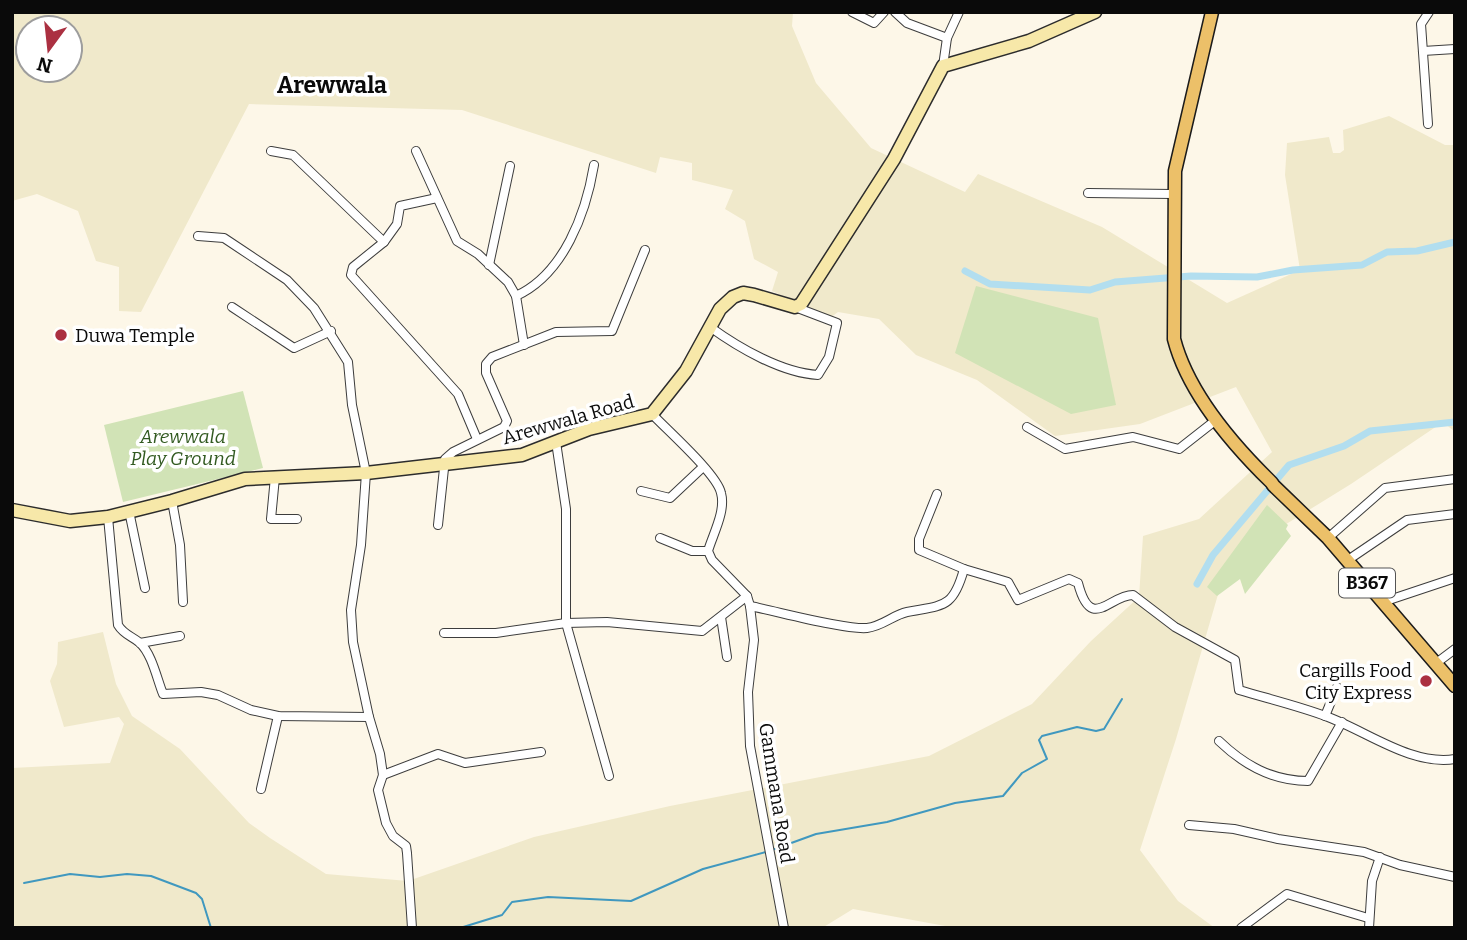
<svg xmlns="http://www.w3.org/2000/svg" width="1467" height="940" viewBox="0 0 1467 940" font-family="Bitter,serif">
	<rect width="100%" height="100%" fill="#fdf7e8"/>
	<path fill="#f0e9cb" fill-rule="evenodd" d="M12 12H793L792 26 816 83 871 148 965 192 978 174 1102 227 1227 303 1300 270 1285 175 1287 143 1329 137 1333 153H1340L1344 150 1343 130 1389 116 1445 145H1455V432L1443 422 1351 484 1228 560 1176 739 1140 850 1178 901 1215 928H956L853 909 822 928H12V768L110 763 124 724 119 717 64 727 50 681 57 664 58 642 103 632 116 684 132 716 180 749 249 823 270 838 326 874 408 881 534 837 670 806 929 756 1032 704 1091 641 1139 597 1143 536 1199 519 1272 452 1236 387 1140 424 1055 436 977 380 916 355 879 319 838 312 830 318 772 291 778 272 754 259 745 221 725 209 733 190 692 180V163L660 157 656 173 462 110 249 104 141 312 119 311V267L96 261 78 211 37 194 12 201ZM28 28H70V70H28Z"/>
	<g fill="#d1e3b6">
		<path d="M976 286 1098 318 1116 405 1071 414 955 353Z"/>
		<path d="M243 391 263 468 123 502 104 425Z"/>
		<path d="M1267 505 1288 525 1286 529 1291 536 1245 594 1240 579 1217 596 1207 587Z"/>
	</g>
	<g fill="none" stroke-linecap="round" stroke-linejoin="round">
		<g stroke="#4098bf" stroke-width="2">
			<path d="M772 850 816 834 887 822 955 803 1003 796 1022 773 1047 759 1039 740 1042 736 1077 727 1096 731 1104 729 1122 699"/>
			<path d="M24 883 70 874 100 877 127 874 151 876 196 893 202 899 211 928"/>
			<path d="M460 928 502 915 512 902 548 897 631 901 703 869 766 852"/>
		</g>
		<g stroke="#b2deef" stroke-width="7">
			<path d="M965 271 990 284 1090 290 1115 282 1191 276 1257 277 1293 270 1362 265 1387 252 1417 251 1455 242"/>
			<path d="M1197 584 1213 555 1289 465 1344 446 1370 431 1455 422"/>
		</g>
		<g stroke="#3d3d3d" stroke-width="10">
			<g id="street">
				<path d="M852 12 874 23 884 12"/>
				<path d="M895 12 907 23 947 38"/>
				<path d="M1423 51 1455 49"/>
				<path d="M943 66 947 38 959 12"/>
				<path d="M1428 124 1421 24 1429 12"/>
				<path d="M271 151 293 155 384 242 353 267 351 275 458 394 477 439"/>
				<path d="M416 151 457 241 478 254 508 282 516 296 524 345"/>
				<path d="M1088 193 1173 194"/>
				<path d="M198 236 224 238 287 280 314 308 348 362 352 405 366 473 361 545 351 610 353 642 369 717"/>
				<path d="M384 242 397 224 400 206 437 198"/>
				<path d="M489 265 510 166"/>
				<path d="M516 296C564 274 586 213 594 165"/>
				<path d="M232 307 294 348 331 331"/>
				<path d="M710 327C739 348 782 373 818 375L829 357 837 323 795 307"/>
				<path d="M652 414C667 430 717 474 721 493 726 511 713 534 708 551L712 560 747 596 750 606 754 640 748 692 750 746 784 928"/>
				<path d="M1027 427 1065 449 1133 437 1179 449 1216 420"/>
				<path d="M556 442 566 509V623L609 776"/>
				<path d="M275 477 271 519H297"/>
				<path d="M641 491 670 498 703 467"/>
				<path d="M937 494 919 539V550L964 569 1008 582 1018 600 1069 579 1078 583C1091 633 1109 595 1133 595L1175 627 1235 660 1239 690C1269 699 1299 706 1328 717 1368 732 1412 766 1455 759"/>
				<path d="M172 501 180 545 183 602"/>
				<path d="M129 511 145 588"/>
				<path d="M108 517 118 625C124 635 132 636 140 643 152 654 157 679 163 694L201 692 218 695 251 710 278 716 369 717 380 754 383 775 378 790 386 823 393 836 406 846 407 853 412 928"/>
				<path d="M438 525 445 459 453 452 504 427 507 421 486 373V364L492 357 556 332 612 331 645 250"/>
				<path d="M660 538 692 551H708"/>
				<path d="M1328 538 1385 488 1455 479"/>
				<path d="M1348 560 1407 520 1455 514"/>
				<path d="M1383 602 1455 578"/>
				<path d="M750 606C776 611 845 630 867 628 883 626 893 615 907 612 943 605 953 609 964 569"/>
				<path d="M721 617 727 657"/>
				<path d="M444 633H496L566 623 607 622 702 631 747 596"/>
				<path d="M140 643 180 636"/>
				<path d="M1435 664 1455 649"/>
				<path d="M1325 716 1337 687"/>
				<path d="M1219 741C1244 765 1272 781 1308 781L1342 722"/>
				<path d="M383 775 438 754 465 763 541 752"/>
				<path d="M261 789 278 716"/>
				<path d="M1189 825 1234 829 1278 839 1364 852 1400 865 1455 877"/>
				<path d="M1241 928 1287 894 1368 918"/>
				<path d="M1369 928 1372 881 1380 857"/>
			</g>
		</g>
		<g stroke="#2c2c2c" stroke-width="15">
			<path id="secondary" d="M12 510 70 521 108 517 172 501 245 479 366 473 522 455 589 429 652 414 686 371 720 309 733 297 743 293 754 295 795 307 801 304 894 159 943 66 1029 41 1095 12"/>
		</g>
		<g stroke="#1b1b1b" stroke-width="15">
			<g id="primary">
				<path d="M1212 12 1175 171 1174 339C1188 393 1233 445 1272 483"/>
				<path d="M1273 485 1328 538 1455 686"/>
			</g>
		</g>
		<use href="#street" stroke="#fff" stroke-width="8"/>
		<use href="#secondary" stroke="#f7e8a9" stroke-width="12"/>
		<use href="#primary" stroke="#ecc069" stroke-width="12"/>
	</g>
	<g fill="#ab3041" stroke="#fff" stroke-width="2.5">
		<circle cx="61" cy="335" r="7"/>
		<circle cx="1426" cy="681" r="7"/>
	</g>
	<g text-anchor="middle" stroke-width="7" stroke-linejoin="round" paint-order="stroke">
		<rect fill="#fff" stroke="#545454" stroke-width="2" x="1339" y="568.5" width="56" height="29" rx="5"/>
		<g font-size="18" font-weight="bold" fill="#0a0a0a">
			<text x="1367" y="589">B367</text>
		</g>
		<g font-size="19" fill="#0a0a0a" stroke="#fff" text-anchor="start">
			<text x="75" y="342">Duwa Temple</text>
			<text x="1412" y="677" text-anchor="end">Cargills Food<tspan x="1412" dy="22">City Express</tspan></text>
		</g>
		<g font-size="19" fill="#0a0a0a" stroke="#fff">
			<text transform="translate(568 419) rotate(-16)" y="7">Arewwala Road</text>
			<text transform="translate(777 793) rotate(81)" y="7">Gammana Road</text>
		</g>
		<g font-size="19" font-style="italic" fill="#325a21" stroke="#fff">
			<text x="183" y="443">Arewwala<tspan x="183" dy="22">Play Ground</tspan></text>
		</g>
		<g font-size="23" font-weight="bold" fill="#0a0a0a" stroke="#fff">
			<text x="332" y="93">Arewwala</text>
		</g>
	</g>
	<rect width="1467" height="940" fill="none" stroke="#0a0a0a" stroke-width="28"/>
	<g transform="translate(49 49) rotate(195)"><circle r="33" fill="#ffffff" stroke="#9d9d9d" stroke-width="2"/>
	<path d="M0-5L12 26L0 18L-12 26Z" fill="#ab3041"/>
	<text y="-10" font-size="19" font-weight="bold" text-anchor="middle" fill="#0a0a0a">N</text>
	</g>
</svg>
